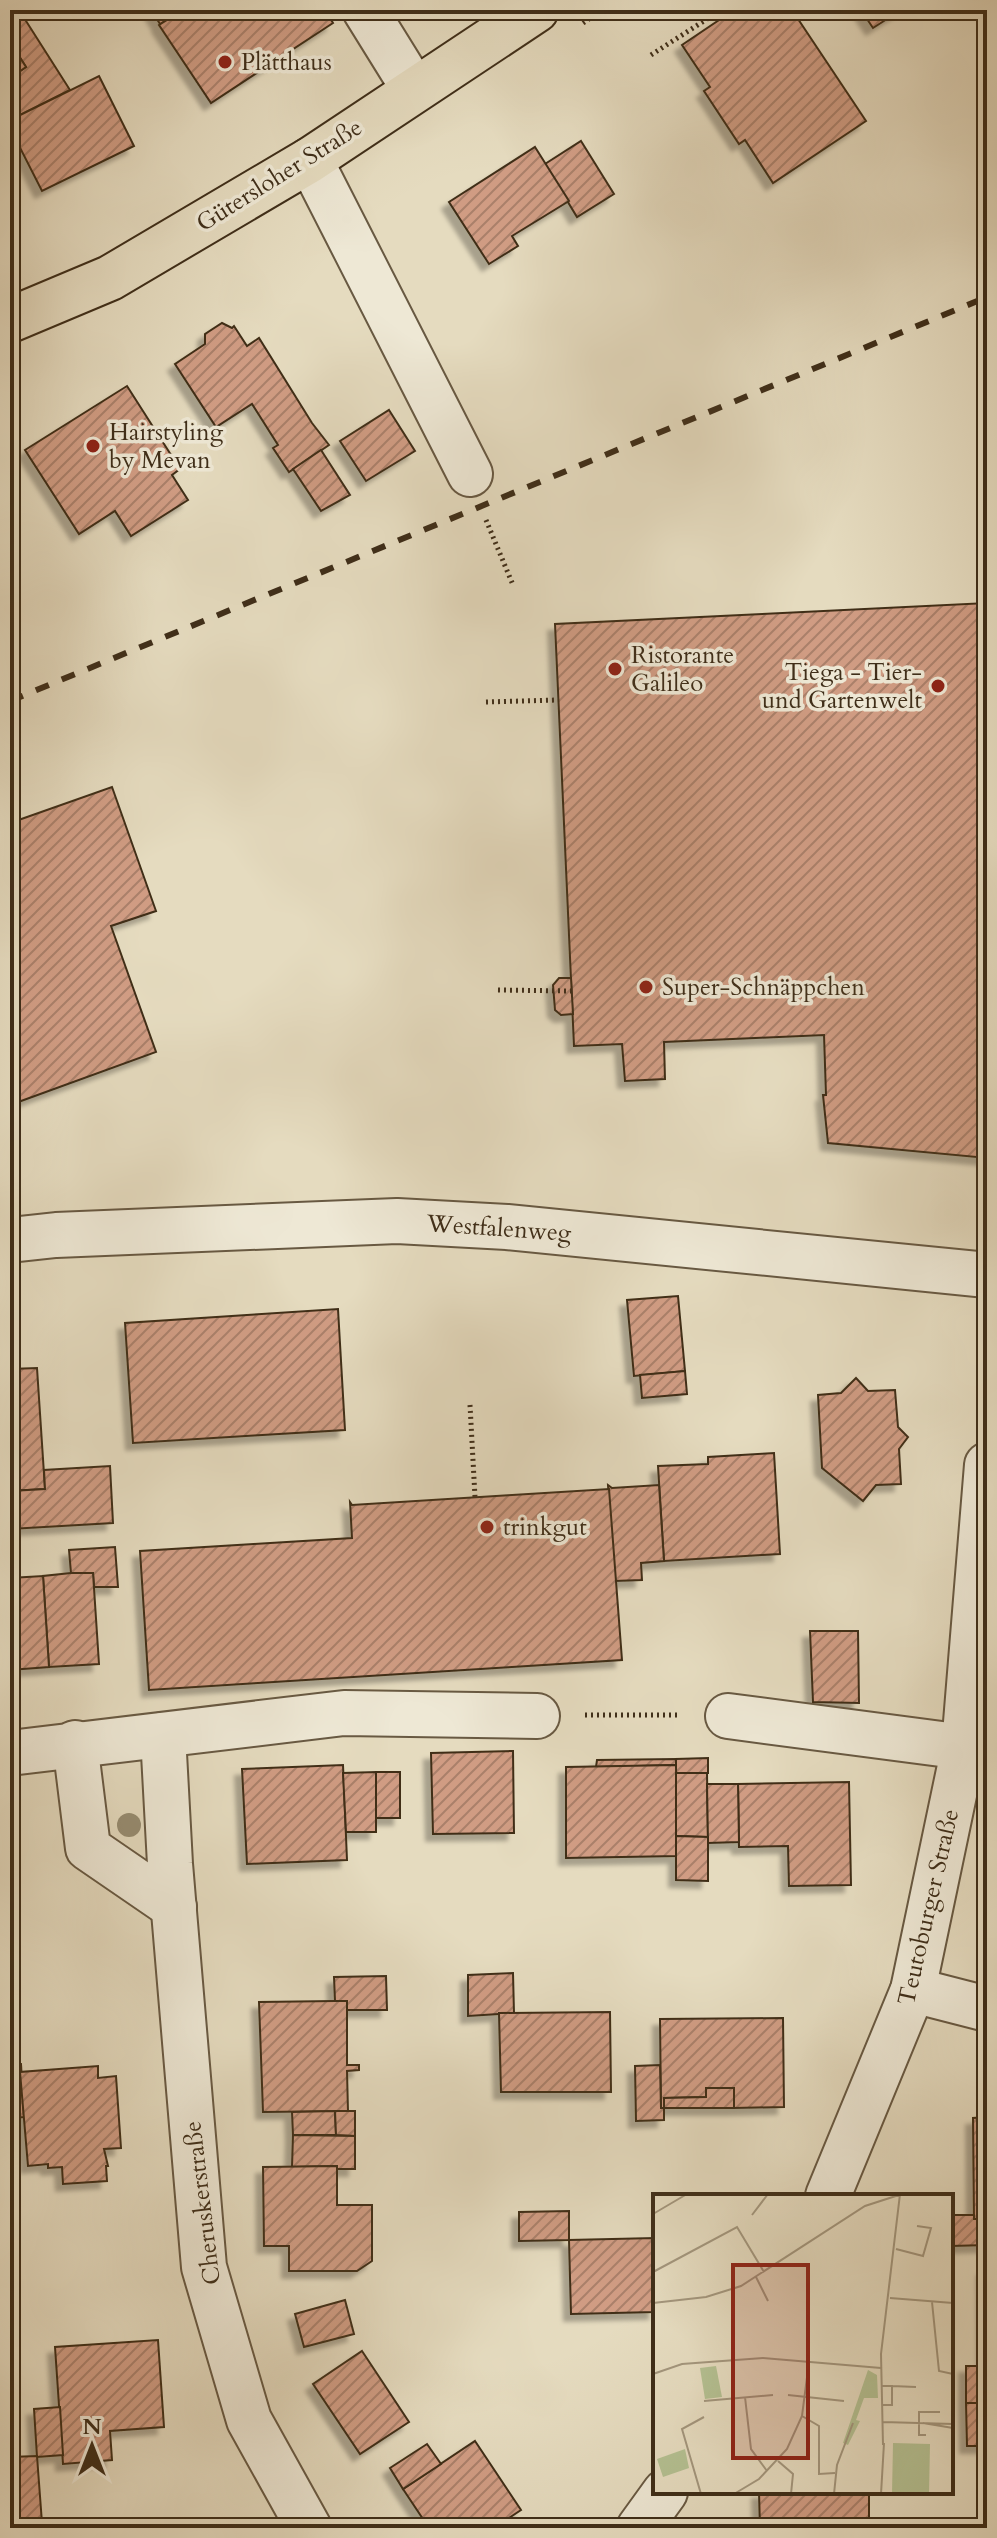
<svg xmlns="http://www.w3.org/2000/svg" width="997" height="2538" viewBox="0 0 997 2538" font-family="Cardo,serif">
	<defs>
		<pattern id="building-hatch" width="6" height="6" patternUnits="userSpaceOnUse" patternTransform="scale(2)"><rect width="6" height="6" fill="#d09c83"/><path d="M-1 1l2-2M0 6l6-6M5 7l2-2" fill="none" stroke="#aa806a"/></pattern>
		<filter id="shadow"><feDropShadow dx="-7" dy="7" stdDeviation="2" flood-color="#0004"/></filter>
	</defs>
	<rect width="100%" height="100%" fill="#e5dbbf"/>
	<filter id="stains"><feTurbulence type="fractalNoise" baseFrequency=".0025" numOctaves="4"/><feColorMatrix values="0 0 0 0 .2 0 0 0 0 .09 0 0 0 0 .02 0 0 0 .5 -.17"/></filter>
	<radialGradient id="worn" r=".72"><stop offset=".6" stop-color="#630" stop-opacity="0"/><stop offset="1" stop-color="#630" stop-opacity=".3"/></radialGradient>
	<g fill="url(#building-hatch)" stroke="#3f2e19" stroke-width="2" filter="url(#shadow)">
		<path d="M10 10H19L70 90 10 120V78L26 67 10 42Z"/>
		<path d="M151 10H183L160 24Z"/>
		<path d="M183 10H204L209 16 219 10H325L333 23 211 103 159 25Z"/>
		<path d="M734 10H792L866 121 773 183 745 140 739 144 704 91 710 87 682 45Z"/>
		<path d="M861 10H901L873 28Z"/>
		<path d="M10 42 26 67 10 78Z"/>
		<path d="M99 76 134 146 42 191 10 128V120Z"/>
		<path d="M581 141 614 194 577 217 545 164Z"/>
		<path d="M535 147 569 201 512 236 518 246 489 264 449 202Z"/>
		<path d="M222 323 232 328 234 326 247 346 259 338 312 423 329 445 289 472 273 448 278 445 252 404 216 427 175 364 205 344V334Z"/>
		<path d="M127 386 180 469 172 475 188 500 131 536 115 511 79 534 25 450Z"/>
		<path d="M389 410 415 451 366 481 340 441Z"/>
		<path d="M321 450 350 495 321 511 293 469Z"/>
		<path d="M987 603V1158L828 1143 823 1095H826L824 1035 664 1042 665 1079 625 1081 622 1044 574 1046 555 624Z"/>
		<path d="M112 787 156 911 111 926 156 1052 10 1105V823Z"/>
		<path d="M559 978H571L573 1014 561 1015 555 1010 553 985Z"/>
		<path d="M678 1296 685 1371 634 1376 627 1300Z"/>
		<path d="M338 1309 345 1430 133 1443 125 1323Z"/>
		<path d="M37 1368 45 1489 10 1491V1369Z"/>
		<path d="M685 1371 687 1394 642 1398 640 1375Z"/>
		<path d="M856 1378 868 1391 895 1390 898 1427 908 1437 899 1449 901 1484 876 1485 863 1501 822 1468 818 1395 841 1393Z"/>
		<path d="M774 1453 780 1554 664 1561 658 1466 708 1464V1457Z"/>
		<path d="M110 1466 113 1523 10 1529V1491L45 1489 44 1470Z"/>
		<path d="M608 1485 612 1488 659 1485 664 1561 641 1563 642 1580 614 1581Z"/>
		<path d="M609 1489 622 1660 149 1690 140 1551 352 1538 350 1502 352 1505Z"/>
		<path d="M115 1547 118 1587H94L93 1573H71L69 1550Z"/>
		<path d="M71 1573H93L99 1664 49 1667 43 1576Z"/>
		<path d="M43 1576 49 1667 10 1670V1578Z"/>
		<path d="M810 1631H858L859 1703 813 1702Z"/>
		<path d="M513 1751 514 1833 433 1834 431 1753Z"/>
		<path d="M708 1758V1773H676V1759Z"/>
		<path d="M676 1759V1765L596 1767 597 1760Z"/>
		<path d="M343 1765 347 1860 247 1864 242 1769Z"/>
		<path d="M676 1765 677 1856 566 1858V1767Z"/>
		<rect x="376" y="1772" width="24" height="46"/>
		<path d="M376 1772V1832H346L343 1773Z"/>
		<path d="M676 1773H707L708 1837 676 1836Z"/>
		<path d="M849 1782 851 1885 789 1886 788 1846 739 1847 738 1784Z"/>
		<path d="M707 1784H738L739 1842 708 1843Z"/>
		<path d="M676 1836 708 1837V1881L676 1880Z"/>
		<path d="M513 1973 514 2013 468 2016V1975Z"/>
		<path d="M386 1976 387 2010H347V2001H335L334 1977Z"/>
		<path d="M335 2001H347V2065H359V2070L347 2071 348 2111 263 2112 259 2002Z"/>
		<path d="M610 2012 611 2092H501L499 2013Z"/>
		<path d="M783 2018 784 2107 734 2108V2088H706V2097L664 2098V2108H661L660 2019Z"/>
		<path d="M21 2064 24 2117 10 2118V2065Z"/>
		<path d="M660 2065 661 2108H664V2120L636 2121 635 2066Z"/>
		<path d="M98 2066V2078L116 2076 121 2148 104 2149 108 2166H106L107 2181 63 2184 62 2167 48 2168V2164L28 2166 20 2072Z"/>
		<path d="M706 2088H734V2108H664V2098L706 2097Z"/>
		<path d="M335 2111 336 2135H293L292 2112Z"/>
		<path d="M335 2111H355V2136L336 2135Z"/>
		<path d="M987 2117V2219H974L973 2118Z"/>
		<path d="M293 2135 355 2136V2169H337V2166L292 2167Z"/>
		<path d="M337 2166V2205H372V2261L357 2271H289V2246H264L263 2167Z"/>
		<path d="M569 2211V2240L519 2241V2212Z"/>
		<path d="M951 2215H974V2219H987V2245L951 2246Z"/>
		<path d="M655 2238V2312L571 2314 569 2240Z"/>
		<path d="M984 2269H987V2379H985Z"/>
		<path d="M345 2300 354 2334 304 2347 295 2314Z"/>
		<path d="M158 2340 164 2427 110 2431 112 2460 63 2464 55 2347Z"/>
		<path d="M362 2351 409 2422 360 2454 313 2384Z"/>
		<path d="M966 2366H985L987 2403H966Z"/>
		<path d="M966 2403H987V2446H967Z"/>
		<path d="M60 2407 63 2455 37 2457 34 2409Z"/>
		<path d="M475 2441 521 2510 494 2528H429L403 2489Z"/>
		<path d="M427 2444 441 2464 403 2489 390 2468Z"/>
		<path d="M37 2456 42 2523 10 2525V2457Z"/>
		<path d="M759 2492H869V2528H760Z"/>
	</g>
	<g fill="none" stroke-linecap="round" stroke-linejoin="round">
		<g stroke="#685942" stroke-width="48">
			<g id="minor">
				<path d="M365 10 414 89"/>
				<path d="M310 160 470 474"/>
				<path d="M10 1240 56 1235 397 1221 507 1227 987 1275"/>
				<path d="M728 1716 987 1750"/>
				<path d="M163 1735 170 1864 204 2267 249 2420 309 2528"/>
				<path d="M75 1743 88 1848 174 1907"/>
				<path d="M10 1753 344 1713 537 1716"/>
				<path d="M913 1990 987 2009"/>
				<path d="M828 2196 913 1990 964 1747 987 1465"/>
				<path d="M639 2528 665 2492"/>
			</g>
		</g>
		<g stroke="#3f2e19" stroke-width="48">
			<path id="major" d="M10 320 110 278 310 160 536 10"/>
		</g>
		<g stroke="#3f2e19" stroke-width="5" stroke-dasharray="2 4" stroke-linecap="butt">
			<path d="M583 23 602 10"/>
			<path d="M651 55 721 10"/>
			<path d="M486 520 513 585"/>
			<path d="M486 702 558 700"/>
			<path d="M498 990 572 991"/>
			<path d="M470 1405 475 1497"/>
			<path d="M585 1715H679"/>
		</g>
		<use href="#minor" stroke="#eee8d5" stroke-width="44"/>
		<use href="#major" stroke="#e5dbbf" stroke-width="44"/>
		<path stroke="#3f2e19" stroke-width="6" stroke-dasharray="14 14" stroke-linecap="butt" d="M10 701 987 297"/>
	</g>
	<circle fill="#968c71" cx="129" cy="1825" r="12"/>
	<g fill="#8f2418" stroke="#eee8d5" stroke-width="3">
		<circle cx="225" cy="62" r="8"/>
		<circle cx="93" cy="446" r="8"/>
		<circle cx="615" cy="669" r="8"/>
		<circle cx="938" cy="686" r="8"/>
		<circle cx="646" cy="987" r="8"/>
		<circle cx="487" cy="1527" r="8"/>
	</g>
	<g text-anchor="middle" stroke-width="7" stroke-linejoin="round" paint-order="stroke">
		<g font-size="24" fill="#3f2e19" stroke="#eee8d5" text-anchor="start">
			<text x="241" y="70">Plätthaus</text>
			<text x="109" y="440">Hairstyling<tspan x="109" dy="28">by Mevan</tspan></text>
			<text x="631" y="663">Ristorante<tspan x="631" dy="28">Galileo</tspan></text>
			<text x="922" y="680" text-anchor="end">Tiega - Tier-<tspan x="922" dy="28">und Gartenwelt</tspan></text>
			<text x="662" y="995">Super-Schnäppchen</text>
			<text x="503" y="1535">trinkgut</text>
		</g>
		<g font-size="24" fill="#3f2e19" stroke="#eee8d5">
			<text transform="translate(279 175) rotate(-32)" y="8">Gütersloher Straße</text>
			<text transform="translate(499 1228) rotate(4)" y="8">Westfalenweg</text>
			<text transform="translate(928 1907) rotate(-77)" y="8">Teutoburger Straße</text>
			<text transform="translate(202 2203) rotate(-97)" y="8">Cheruskerstraße</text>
		</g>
	</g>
	<g transform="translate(653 2194)">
		<rect width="300" height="300" fill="#e5dbbf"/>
		<path d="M240 249 277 250 276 300H239ZM32 255 36 274 10 283 4 265Z" fill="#b4c092"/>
		<path d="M215 176 224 181 225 204H211L203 226 207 227 195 251 190 249Z" fill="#b4c092"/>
		<path d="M63 172 69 203 52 205 47 174Z" fill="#b4c092"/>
		<path fill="none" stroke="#a3967d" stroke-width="2" d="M0 20 34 0M99 21 115 0M243 55 270 62 278 34 264 32M0 78 84 33 111 78M103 83 115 107M237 104 300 109M279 108 286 177 300 180M0 109 53 103 88 92 212 12 249 0M0 180 29 170 110 164 228 174M229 192H239V211H230M239 192 263 193M135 201 191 207M92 203 98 255 114 277M51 207 120 201M149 222 166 232V280L182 279M230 228 300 230M270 229 300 234M273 241H266V218H287M230 251 228 160 247 0M125 267 140 280 138 300M48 300 29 235 51 223M81 300 106 285 134 255 149 222 156 168M181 300 184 271 200 229M228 300 231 249"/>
		<path fill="#8f2418" fill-opacity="0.15" stroke="#8f2418" stroke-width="4" d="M80 71H155V264H80Z"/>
		<rect width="300" height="300" fill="none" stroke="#3f2e19" stroke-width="4"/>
	</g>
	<rect width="997" height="2538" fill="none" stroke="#e5dbbf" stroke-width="40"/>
	<rect x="12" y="12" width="973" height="2514" fill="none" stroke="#3f2e19" stroke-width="4"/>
	<rect x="20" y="20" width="957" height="2498" fill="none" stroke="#3f2e19" stroke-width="2"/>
	<g transform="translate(92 2446)" stroke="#eee8d5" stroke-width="6" paint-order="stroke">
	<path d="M0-6L14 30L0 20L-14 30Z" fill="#3f2e19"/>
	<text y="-12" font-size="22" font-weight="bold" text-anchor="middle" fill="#3f2e19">N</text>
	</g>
	<rect width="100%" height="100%" filter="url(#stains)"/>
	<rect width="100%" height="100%" fill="url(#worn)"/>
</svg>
